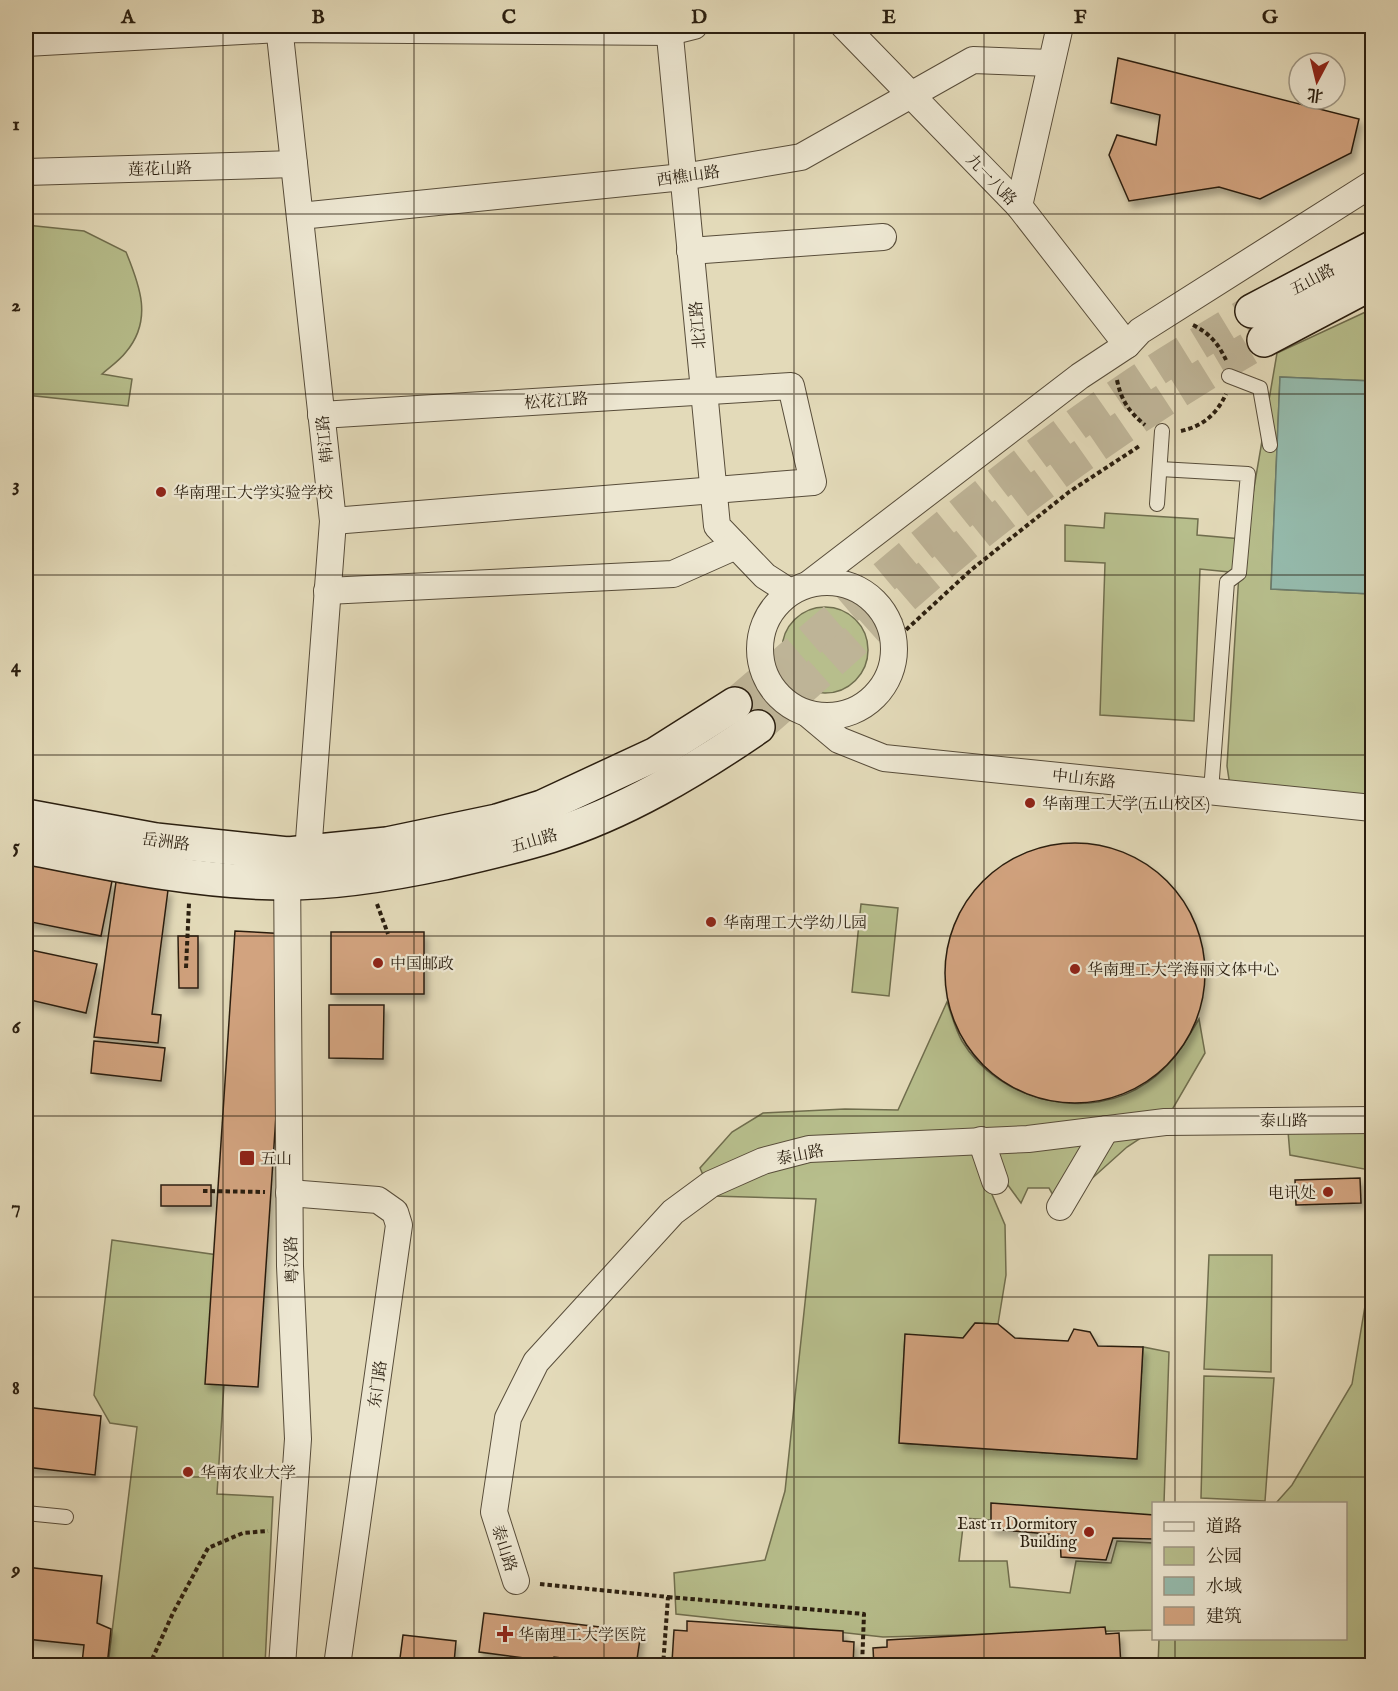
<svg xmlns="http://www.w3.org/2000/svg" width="1398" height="1691" viewBox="0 0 1398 1691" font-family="'IM FELL English','Noto Serif SC',serif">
	<defs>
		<filter id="shadow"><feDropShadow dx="3.5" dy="6" stdDeviation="3" flood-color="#0004"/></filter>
	</defs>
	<rect width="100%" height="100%" fill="#e3dab9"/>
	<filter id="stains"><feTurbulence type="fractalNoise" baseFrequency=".00333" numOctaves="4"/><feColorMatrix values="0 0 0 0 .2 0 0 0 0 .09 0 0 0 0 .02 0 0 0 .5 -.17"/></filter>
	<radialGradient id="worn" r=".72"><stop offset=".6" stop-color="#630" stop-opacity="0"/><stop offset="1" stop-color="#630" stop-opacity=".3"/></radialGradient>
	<g fill="#b7be8c" stroke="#706e4e" stroke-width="1.5">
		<path d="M26 225 84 231 126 252C140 286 153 320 126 352 120 360 110 367 102 374L132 379 128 406 26 395Z"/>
		<path d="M1372 309V381L1280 377 1271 589 1372 594V801L1231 793 1227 766 1239 573 1200 569 1194 721 1100 715 1105 563 1065 561V525L1104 528 1105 513 1198 519 1197 535 1242 539 1241 564 1277 353Z"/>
		<circle cx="825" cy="650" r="43"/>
		<path d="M861 904 898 908 889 996 852 992Z"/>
		<path d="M947 1002C952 1015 955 1029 962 1041 998 1101 1089 1124 1148 1082 1171 1066 1185 1043 1199 1019L1205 1053 1165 1122 1127 1147 1060 1207 1049 1188H1028L1021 1203 1002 1177 988 1185 1005 1225 1006 1275 998 1324 975 1323 963 1338 905 1335 900 1443 1136 1459 1143 1347 1169 1352 1164 1503 1154 1504 1153 1515 1117 1529 964 1518 959 1561H1007L1010 1587 1070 1593 1076 1561 1111 1563 1117 1541 1153 1543V1630L883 1637 676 1614 674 1573 765 1560 785 1491 816 1199 712 1196 700 1168 732 1132 763 1113 845 1109 898 1110Z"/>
		<path d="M1287 1119 1372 1120V1665L1158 1666 1159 1639 1346 1638V1504L1276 1503 1292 1485 1352 1384 1371 1270 1370 1170 1290 1155Z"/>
		<path d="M112 1240 232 1257 217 1494 273 1497 265 1665H108L137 1427 110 1423 94 1395Z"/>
		<path d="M1209 1255H1272L1271 1372 1204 1369Z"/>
		<path d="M1204 1376 1274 1378 1265 1501 1201 1498Z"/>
	</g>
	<path fill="#95bbad" stroke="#6a7c6e" stroke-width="1.5" d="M1280 377 1372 381V594L1271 589Z"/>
	<g fill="#d2a37f" stroke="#2a1e0f" stroke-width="1.5" filter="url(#shadow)">
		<path d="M1118 58 1359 119 1351 153 1260 199 1219 187 1129 201 1109 155 1117 135 1156 145 1160 115 1111 103Z"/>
		<circle cx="1075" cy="973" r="130"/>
		<path d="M26 864 112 881 101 936 26 921Z"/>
		<path d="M116 882 168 890 152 1014 161 1015 158 1043 94 1037Z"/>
		<path d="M235 931 288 934 258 1387 205 1384Z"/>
		<rect x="331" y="932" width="93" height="62"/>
		<path d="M178 936H198V988H179Z"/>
		<path d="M26 949 97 964 86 1013 26 999Z"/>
		<path d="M329 1005H384L383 1059 329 1058Z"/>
		<path d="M94 1041 165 1048 161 1081 91 1073Z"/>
		<path d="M1360 1178 1361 1203 1296 1205 1295 1180Z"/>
		<rect x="161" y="1185" width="50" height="21"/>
		<path d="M975 1323 998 1324 1015 1338 1068 1341 1074 1329 1090 1332 1098 1346 1143 1347 1137 1459 899 1443 905 1334 963 1338Z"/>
		<path d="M26 1407 101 1416 95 1475 26 1467Z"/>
		<path d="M991 1503 1154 1515V1539L1113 1538 1106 1560 1061 1557 1060 1535 991 1529Z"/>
		<path d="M26 1567 102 1576 97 1623 111 1629 107 1666 82 1663 84 1645 26 1639Z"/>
		<path d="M484 1613 641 1632 636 1666H604V1663L554 1657 552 1666H530L531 1659 479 1652Z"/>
		<path d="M687 1621 843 1631V1641L854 1642 853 1666H729L672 1662 674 1630 687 1631Z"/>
		<path d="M1105 1627 1106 1634 1119 1633 1121 1666H874L873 1648 887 1647V1640Z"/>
		<path d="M403 1635 456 1641 454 1663 470 1666H399Z"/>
	</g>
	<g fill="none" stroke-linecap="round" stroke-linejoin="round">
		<g stroke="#beb497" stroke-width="33" stroke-dasharray="33 16" stroke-linecap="butt">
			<path d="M735 704C865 594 994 478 1136 383 1173 358 1213 335 1252 311"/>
			<path d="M758 727C824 670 887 610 953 555 1050 474 1155 402 1264 340"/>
		</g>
		<g stroke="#584d3a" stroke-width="16">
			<g id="service">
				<path d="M1229 376 1260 388 1270 445"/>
				<path d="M1160 469 1248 474 1239 573 1227 582 1211 791"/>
				<path d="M1157 504 1162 431"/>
				<path d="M26 1513 66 1517"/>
			</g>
		</g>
		<g stroke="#584d3a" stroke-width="28">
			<g id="minor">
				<path d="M279 26 333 521 308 853"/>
				<path d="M669 26 717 526 765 576 790 592"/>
				<path d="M844 26 1019 206 1127 345"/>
				<path d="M26 43 279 29 670 32 694 26"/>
				<path d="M26 172 294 164"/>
				<path d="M1019 206 1060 26"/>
				<path d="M300 216 683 177 801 157 973 60 1051 63"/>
				<path d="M690 251 883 237"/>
				<path d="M321 415 791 386 813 482 333 521"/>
				<circle cx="827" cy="649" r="67"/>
				<path d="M810 583 1080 376 1127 345 1140 331 1372 184"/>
				<path d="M327 591 673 574 736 546"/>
				<path d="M808 714 839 740 884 758 1372 808"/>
				<path d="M981 1140 995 1181"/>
				<path d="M289 1193 378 1200 395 1212 399 1225 337 1666"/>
				<path d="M1060 1207 1106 1129"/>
				<path d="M516 1581 494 1512 508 1418 536 1362 673 1212 711 1184 763 1161 809 1149 1028 1139 1165 1122 1372 1120"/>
				<path d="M282 1666 298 1439 290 1266 287 866"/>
			</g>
		</g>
		<g stroke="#2a1e0f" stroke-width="36">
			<g id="secondary">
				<path d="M1252 311 1372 248"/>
				<path d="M1264 340 1372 283"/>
				<path d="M26 816 156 840 288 854 387 844 497 821 542 807 656 754 735 704"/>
				<path d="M26 847C111 864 199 883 286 883 339 883 392 874 444 863 479 855 515 847 550 836 624 813 694 771 758 727"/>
			</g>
		</g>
		<g stroke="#2a1e0f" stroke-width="4" stroke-dasharray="4.5 3" stroke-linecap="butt">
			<path d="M1193 325C1209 333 1218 343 1226 360"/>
			<path d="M1117 380C1121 400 1129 412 1145 425"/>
			<path d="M1181 431C1203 426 1216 415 1226 394"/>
			<path d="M895 640 971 570 1069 492 1141 445"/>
			<path d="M377 904 388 934"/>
			<path d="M186 968 189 903"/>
			<path d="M203 1191 265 1192"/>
			<path d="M540 1584 668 1597 663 1666"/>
			<path d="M668 1597 864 1614 862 1666"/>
			<path d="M149 1666 173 1613 208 1548 243 1533 268 1531"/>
		</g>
		<use href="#service" stroke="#ede7d2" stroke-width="14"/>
		<use href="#minor" stroke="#ede7d2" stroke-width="26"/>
		<use href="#secondary" stroke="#ede7d2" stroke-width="33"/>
	</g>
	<path fill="none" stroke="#2a1e0f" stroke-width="1.5" stroke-opacity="0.55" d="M223 26V1666M414 26V1666M604 26V1666M794 26V1666M984 26V1666M1175 26V1504M26 214H1372M26 394H1372M26 575H1372M26 755H1372M26 936H1372M26 1116H1372M26 1297H1372M26 1477H1372M1175 1638V1666"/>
	<g fill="#8f2418" stroke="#ede7d2" stroke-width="2">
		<circle cx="161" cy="492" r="6"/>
		<circle cx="1030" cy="803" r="6"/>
		<circle cx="711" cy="922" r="6"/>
		<circle cx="378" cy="963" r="6"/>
		<circle cx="1075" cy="969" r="6"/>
		<rect x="239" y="1150" width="16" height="16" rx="3"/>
		<circle cx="1328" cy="1192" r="6"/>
		<circle cx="188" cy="1472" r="6"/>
		<circle cx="1089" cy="1532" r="6"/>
		<path d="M502 1625h6v6h6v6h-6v6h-6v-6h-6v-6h6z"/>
	</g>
	<g text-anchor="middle" stroke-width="4.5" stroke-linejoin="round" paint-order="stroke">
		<g font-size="16" fill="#2a1e0f" stroke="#ede7d2">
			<text transform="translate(160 168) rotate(-2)" y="6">莲花山路</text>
			<text transform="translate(688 175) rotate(-8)" y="6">西樵山路</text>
			<text transform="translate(992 179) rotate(46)" y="6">九一八路</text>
			<text transform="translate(1312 279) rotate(-28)" y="6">五山路</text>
			<text transform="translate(697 325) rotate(-95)" y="6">北江路</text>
			<text transform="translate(556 400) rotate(-4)" y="6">松花江路</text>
			<text transform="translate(324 439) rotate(-96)" y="6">韩江路</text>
			<text transform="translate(1084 778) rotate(6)" y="6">中山东路</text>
			<text transform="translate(534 840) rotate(-16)" y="6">五山路</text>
			<text transform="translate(166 841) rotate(7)" y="6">岳洲路</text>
			<text x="1284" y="1126">泰山路</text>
			<text transform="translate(800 1154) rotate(-11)" y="6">泰山路</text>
			<text transform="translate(291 1260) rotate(-92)" y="6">粤汉路</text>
			<text transform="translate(377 1384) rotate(-82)" y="6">东门路</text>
			<text transform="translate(505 1548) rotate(72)" y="6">泰山路</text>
		</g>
		<g font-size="16" fill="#2a1e0f" stroke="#ede7d2" text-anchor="start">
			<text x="173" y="498">华南理工大学实验学校</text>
			<text x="1042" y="809">华南理工大学(五山校区)</text>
			<text x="723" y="928">华南理工大学幼儿园</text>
			<text x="390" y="969">中国邮政</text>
			<text x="1087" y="975">华南理工大学海丽文体中心</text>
			<text x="260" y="1164">五山</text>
			<text x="1316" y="1198" text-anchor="end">电讯处</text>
			<text x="200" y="1478">华南农业大学</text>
			<text x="1077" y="1529" text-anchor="end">East 11 Dormitory<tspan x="1077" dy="18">Building</tspan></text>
			<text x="518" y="1640">华南理工大学医院</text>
		</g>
	</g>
	<rect width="1398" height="1691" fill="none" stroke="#e3dab9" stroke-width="66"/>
	<rect x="1152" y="1502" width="195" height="138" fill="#ede7d2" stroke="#9f9784" stroke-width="1.5"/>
	<rect x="1164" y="1522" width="30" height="9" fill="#ede7d2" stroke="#9f9784" stroke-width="1.5"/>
	<text x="1206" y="1532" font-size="18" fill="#2a1e0f">道路</text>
	<rect x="1164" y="1547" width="30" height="18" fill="#b7be8c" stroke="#9f9784" stroke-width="1.5"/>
	<text x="1206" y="1562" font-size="18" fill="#2a1e0f">公园</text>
	<rect x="1164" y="1577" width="30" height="18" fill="#95bbad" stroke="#9f9784" stroke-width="1.5"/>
	<text x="1206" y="1592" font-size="18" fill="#2a1e0f">水域</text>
	<rect x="1164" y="1607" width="30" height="18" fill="#d2a37f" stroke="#9f9784" stroke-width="1.5"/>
	<text x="1206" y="1622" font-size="18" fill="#2a1e0f">建筑</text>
	<g transform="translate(1317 81) rotate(187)"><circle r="28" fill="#ede7d2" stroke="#9f9784" stroke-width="1.5"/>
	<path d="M0-4.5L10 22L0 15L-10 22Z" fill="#8f2418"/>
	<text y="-9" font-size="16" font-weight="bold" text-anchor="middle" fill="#2a1e0f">北</text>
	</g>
	<rect x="33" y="33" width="1332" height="1625" fill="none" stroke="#2a1e0f" stroke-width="2"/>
	<g font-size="20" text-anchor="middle" font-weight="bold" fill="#2a1e0f">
		<text x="128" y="23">A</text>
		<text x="318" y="23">B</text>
		<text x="509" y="23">C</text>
		<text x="699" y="23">D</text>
		<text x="889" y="23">E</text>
		<text x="1080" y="23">F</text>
		<text x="1270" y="23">G</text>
		<text x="16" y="130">1</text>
		<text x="16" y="311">2</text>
		<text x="16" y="491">3</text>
		<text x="16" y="672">4</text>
		<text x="16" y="852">5</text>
		<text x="16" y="1033">6</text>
		<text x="16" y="1213">7</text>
		<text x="16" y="1394">8</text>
		<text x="16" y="1575">9</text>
	</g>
	<rect width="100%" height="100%" filter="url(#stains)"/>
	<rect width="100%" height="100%" fill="url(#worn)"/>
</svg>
